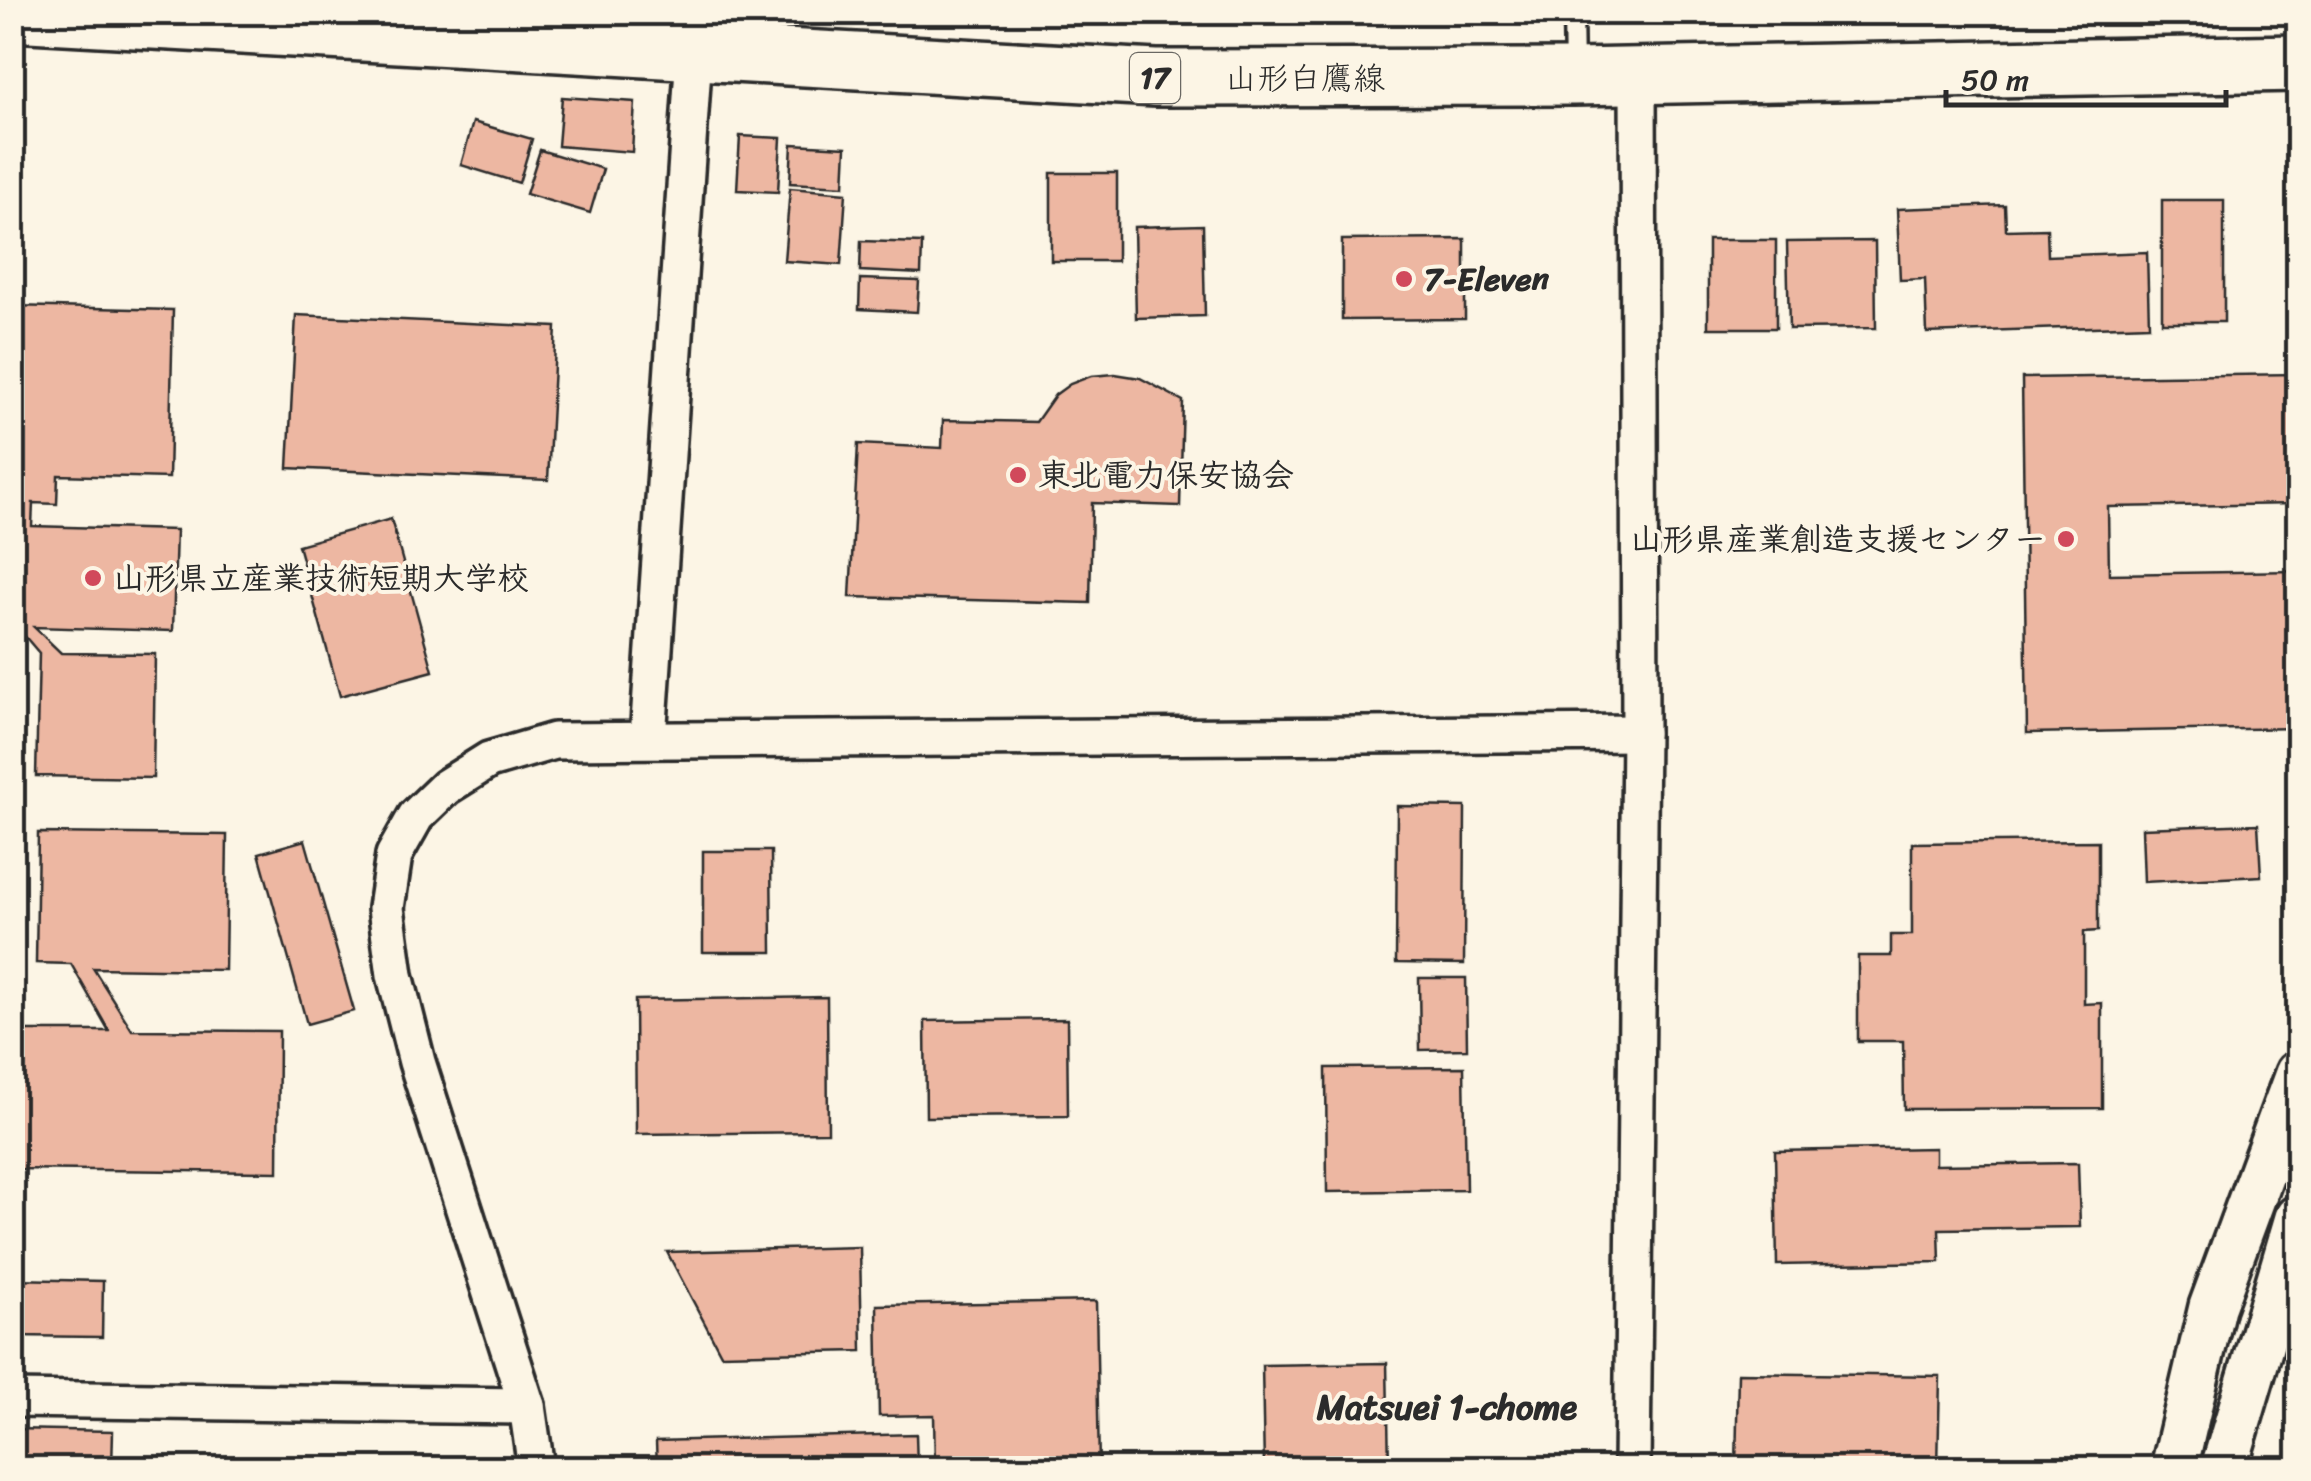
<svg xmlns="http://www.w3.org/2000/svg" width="2311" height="1481" font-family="Sriracha,'Klee One',sans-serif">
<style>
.building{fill:#edb7a2;stroke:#2b2b2b;stroke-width:2.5}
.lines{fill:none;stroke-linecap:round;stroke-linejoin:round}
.service-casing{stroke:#2b2b2b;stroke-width:25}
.minor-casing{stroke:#2b2b2b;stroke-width:42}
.tertiary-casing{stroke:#2b2b2b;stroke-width:52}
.primary-casing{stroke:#2b2b2b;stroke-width:62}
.service{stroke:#fcf5e5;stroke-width:18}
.minor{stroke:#fcf5e5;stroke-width:35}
.tertiary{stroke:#fcf5e5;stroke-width:45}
.primary{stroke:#fcf5e5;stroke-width:55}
.poi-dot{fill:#d1495b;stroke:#fcf5e5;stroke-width:4}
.labels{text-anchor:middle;stroke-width:8;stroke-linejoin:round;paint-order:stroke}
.shield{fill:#fcf5e5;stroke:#6a6863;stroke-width:2.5}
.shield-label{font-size:30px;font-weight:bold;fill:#2b2b2b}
.street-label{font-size:32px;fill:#2b2b2b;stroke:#fcf5e5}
.poi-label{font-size:32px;font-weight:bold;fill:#2b2b2b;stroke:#fcf5e5;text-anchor:start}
.neighbourhood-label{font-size:35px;font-weight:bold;fill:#2b2b2b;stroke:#fcf5e5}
</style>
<rect width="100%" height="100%" fill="#fcf5e5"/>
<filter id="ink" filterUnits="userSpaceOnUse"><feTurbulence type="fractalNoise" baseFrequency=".01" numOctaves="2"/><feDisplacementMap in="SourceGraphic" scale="20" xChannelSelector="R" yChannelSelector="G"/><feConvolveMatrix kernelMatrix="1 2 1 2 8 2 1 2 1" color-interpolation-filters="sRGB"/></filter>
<g filter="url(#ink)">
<g class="building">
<path d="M 562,97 L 635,102 L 632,152 L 558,146 Z"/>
<path d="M 473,122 L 532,139 L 519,183 L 461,165 Z"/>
<path d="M 740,136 L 781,138 L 778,192 L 737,190 Z"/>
<path d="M 792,144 L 846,147 L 844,186 L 790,183 Z"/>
<path d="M 540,150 L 603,169 L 590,213 L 526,194 Z"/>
<rect x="1051" y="173" width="66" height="88"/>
<path d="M 790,188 L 846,193 L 841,265 L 784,261 Z"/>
<rect x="2162" y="200" width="62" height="122"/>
<path d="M 2005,205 L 2006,230 L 2047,229 L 2048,256 L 2147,252 L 2149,325 L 1927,333 L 1925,279 L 1900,280 L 1897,209 Z"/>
<path d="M 1203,225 L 1205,316 L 1136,318 L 1134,227 Z"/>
<path d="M 1465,239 L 1465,319 L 1342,320 L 1342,240 Z"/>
<rect x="1708" y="240" width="68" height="88"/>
<path d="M 861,241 L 922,243 L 921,274 L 860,271 Z"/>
<path d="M 1875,241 L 1876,328 L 1789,329 L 1787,242 Z"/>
<path d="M 860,279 L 919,281 L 917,312 L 859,309 Z"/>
<path d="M 12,306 L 173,310 L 169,478 L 58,475 L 57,504 L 33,503 L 32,526 L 176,530 L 173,631 L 34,627 L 61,653 L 155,654 L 153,778 L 36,776 L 39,653 L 17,627 L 12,627 Z"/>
<path d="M 296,315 L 556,327 L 548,480 L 288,468 Z"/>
<path d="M 1115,374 L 1140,378 L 1183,401 L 1180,506 L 1092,503 L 1090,603 L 850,597 L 858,444 L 942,448 L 943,420 L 1036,422 L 1055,395 L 1070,384 L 1091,376 Z"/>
<path d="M 2298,374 L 2298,504 L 2108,507 L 2109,574 L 2298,571 L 2298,728 L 2027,733 L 2022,378 Z"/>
<path d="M 391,519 L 433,671 L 340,696 L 298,545 Z"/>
<path d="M 1397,806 L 1465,807 L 1464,964 L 1396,963 Z"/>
<path d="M 2258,824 L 2261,876 L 2144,882 L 2142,828 Z"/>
<path d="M 38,833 L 227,835 L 225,970 L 93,968 L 132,1030 L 279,1031 L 278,1172 L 12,1169 L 12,1031 L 109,1031 L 71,964 L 36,963 Z"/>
<path d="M 305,840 L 354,1011 L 307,1024 L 259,853 Z"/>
<path d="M 2098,841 L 2098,931 L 2084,932 L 2084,1004 L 2102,1003 L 2102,1108 L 1904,1109 L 1903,1041 L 1858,1041 L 1858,956 L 1891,956 L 1891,935 L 1912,935 L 1912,843 Z"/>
<path d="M 703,851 L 771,851 L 772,952 L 703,952 Z"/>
<path d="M 1419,978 L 1466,978 L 1467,1049 L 1420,1050 Z"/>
<path d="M 827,997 L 828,1132 L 636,1134 L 635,1000 Z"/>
<path d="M 1067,1019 L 1068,1116 L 926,1117 L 925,1021 Z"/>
<path d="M 1464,1067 L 1466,1190 L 1327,1192 L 1326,1068 Z"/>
<path d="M 1935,1148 L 1935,1165 L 2078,1163 L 2080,1227 L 1939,1229 L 1940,1262 L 1777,1265 L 1775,1151 Z"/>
<path d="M 860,1247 L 862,1351 L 721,1354 L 667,1252 Z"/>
<path d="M 12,1279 L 103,1281 L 102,1337 L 12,1336 Z"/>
<path d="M 1096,1301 L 1099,1468 L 935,1468 L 934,1415 L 879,1416 L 877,1305 Z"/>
<path d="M 1387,1363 L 1389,1468 L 1264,1468 L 1262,1365 Z"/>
<path d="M 1738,1373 L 1940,1376 L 1938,1468 L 1736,1468 Z"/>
<path d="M 12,1429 L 113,1431 L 112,1468 L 12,1468 Z"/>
<path d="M 916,1434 L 917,1468 L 657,1468 L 656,1441 Z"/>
</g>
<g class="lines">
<defs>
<g id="service">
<path d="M 691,12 L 693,47"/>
<path d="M 1573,12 L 1574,72"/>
</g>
<g id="minor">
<path d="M 648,738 L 694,53"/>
<path d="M 12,1399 L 527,1406"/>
<path d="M 536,1468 L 527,1406 L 417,1062 L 395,975 L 386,908 L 394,855 L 416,816 L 446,787 L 489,760 L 554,741 L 1640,733"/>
<path d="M 1632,1468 L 1640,733 L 1638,74"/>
</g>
<g id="tertiary">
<path d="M 2174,1468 L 2212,1307 L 2298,1074"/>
<path d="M 2224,1468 L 2298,1218"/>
</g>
<path id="primary" d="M 12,13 L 1156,78 L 1574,77 L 2298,63"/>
</defs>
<use href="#service" class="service-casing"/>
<use href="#minor" class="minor-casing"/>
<use href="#tertiary" class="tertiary-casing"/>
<use href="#primary" class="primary-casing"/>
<use href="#service" class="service"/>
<use href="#minor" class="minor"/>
<use href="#tertiary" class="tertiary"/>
<use href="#primary" class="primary"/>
</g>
</g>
<g class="poi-dot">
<circle cx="1404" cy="279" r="10"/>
<circle cx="1018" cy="475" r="10"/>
<circle cx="2066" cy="539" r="10"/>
<circle cx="93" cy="578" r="10"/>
</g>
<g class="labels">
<rect class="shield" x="1130" y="53" width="50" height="50" rx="8"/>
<g class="shield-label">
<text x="1155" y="88">17</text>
</g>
<g class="street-label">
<text x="1305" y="89">山形白鷹線</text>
</g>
<g class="poi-label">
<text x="1424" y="290">7-Eleven</text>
<text x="1038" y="486">東北電力保安協会</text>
<text x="2046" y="550" text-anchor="end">山形県産業創造支援センター</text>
<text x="113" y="589">山形県立産業技術短期大学校</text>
</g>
<g class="neighbourhood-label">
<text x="1447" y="1419">Matsuei 1-chome</text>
</g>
</g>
<rect width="2311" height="1481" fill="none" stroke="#fcf5e5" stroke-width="50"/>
<rect x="25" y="25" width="2261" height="1431" fill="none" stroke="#2b2b2b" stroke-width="4" filter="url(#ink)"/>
<path d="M1946 90v15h280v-15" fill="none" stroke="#2b2b2b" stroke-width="5"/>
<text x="1961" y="90" font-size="30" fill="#2b2b2b" stroke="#fcf5e5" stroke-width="8" paint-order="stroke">50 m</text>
</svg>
